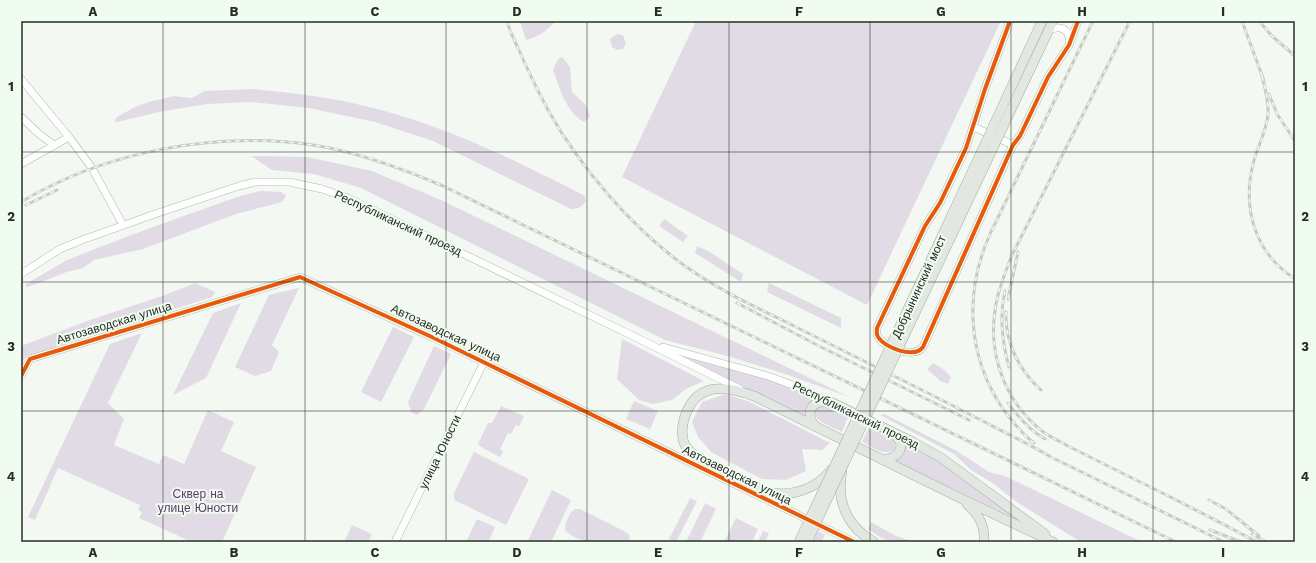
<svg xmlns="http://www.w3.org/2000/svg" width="1316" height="563" font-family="'Work Sans',sans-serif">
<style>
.green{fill:#e1dbe5}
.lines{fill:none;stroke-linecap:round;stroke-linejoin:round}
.minor-casing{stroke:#b3b7b2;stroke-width:8}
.major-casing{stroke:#a0aca0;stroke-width:10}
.minor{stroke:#fdfefd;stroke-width:7}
.major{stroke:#e2e7e2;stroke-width:9}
.rail-casing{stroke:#c8cac8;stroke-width:3}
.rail{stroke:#f0fcef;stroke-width:1.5;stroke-dasharray:4.5;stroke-linecap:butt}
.major-bridge-casing{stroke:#a0aca0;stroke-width:10;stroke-linecap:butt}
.major-bridge{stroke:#e2e7e2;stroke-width:9}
.cycleway-casing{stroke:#f0fcef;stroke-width:6}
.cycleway{stroke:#e8590c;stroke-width:4}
.grid{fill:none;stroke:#272c27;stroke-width:1;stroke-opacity:0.55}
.labels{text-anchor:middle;stroke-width:4;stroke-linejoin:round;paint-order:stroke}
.street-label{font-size:12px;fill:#272c27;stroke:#f0fcef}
.park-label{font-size:12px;fill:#5b396c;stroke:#f0fcef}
.neatline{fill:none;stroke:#272c27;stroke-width:1.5}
.grid-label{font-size:13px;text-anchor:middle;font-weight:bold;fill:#272c27}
</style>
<rect width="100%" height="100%" fill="#f3f9f2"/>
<g class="green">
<path d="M 520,21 L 555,21 C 548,31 537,37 526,40 Z"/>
<path d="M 696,21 L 1001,21 L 867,305 L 622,177 Z"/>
<path d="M 617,34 L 623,35 L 626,44 L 623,49 L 617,50 L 612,47 L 610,39 Z"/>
<path d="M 562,57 L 570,67 L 572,92 L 587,106 L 590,117 L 584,122 C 566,112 560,89 553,70 L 558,59 Z"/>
<path d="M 252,89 C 296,93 339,98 381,110 C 452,129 519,162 585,196 L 586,201 C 582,207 578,209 571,209 L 433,141 L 375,122 L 309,108 L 252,102 L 207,104 L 159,112 L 117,122 L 115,121 L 117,117 L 135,107 L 149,102 L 174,96 L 191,98 L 205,91 Z"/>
<path d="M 251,156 L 307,157 L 372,171 L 441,200 L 849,397 L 785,374 L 731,357 L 665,340 L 361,188 L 314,174 L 272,170 Z"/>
<path d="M 260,191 L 281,192 L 286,196 L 282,202 L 236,214 L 143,249 L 94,260 L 83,268 L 67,272 L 28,287 L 26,287 L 26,284 L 67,260 L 131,235 L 237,197 Z"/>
<path d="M 664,219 L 688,236 L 683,242 L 659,226 Z"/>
<path d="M 697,246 L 708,251 L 743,274 L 741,282 L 695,253 Z"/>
<path d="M 195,283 L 215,292 L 212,297 L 50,349 L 25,358 L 21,364 L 21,346 L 90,320 L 165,295 Z"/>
<path d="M 769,283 L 841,318 L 841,328 L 767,292 Z"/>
<path d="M 299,288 L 272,345 L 279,352 L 271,371 L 255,376 L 235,367 L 269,295 Z"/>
<path d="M 241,303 L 206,378 L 173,395 L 213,313 Z"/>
<path d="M 393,327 L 414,337 L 381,402 L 361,392 Z"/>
<path d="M 142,333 L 108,403 L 124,419 L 114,445 L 159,464 L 163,455 L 184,464 L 208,410 L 234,422 L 221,451 L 256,467 L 222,542 L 192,542 L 139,518 L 142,512 L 138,510 L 140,505 L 58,468 L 35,520 L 28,517 L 110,344 Z"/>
<path d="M 622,339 L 704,381 L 686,389 L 672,400 L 653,404 L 639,400 L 617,379 Z"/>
<path d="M 434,346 L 451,354 L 424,409 L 417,415 L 411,412 L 408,402 Z"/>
<path d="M 684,357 L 767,379 L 816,399 C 807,403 804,409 807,419 Z"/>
<path d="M 933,363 L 943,369 L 951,377 L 948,384 L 940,381 L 927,369 Z"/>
<path d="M 725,394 L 748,401 L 830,443 L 822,450 L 802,449 L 806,471 L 786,480 L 762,479 L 711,452 L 698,437 L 692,422 L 702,402 Z"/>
<path d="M 634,401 L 658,411 L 650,429 L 626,419 Z"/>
<path d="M 827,405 L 849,415 L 842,432 C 831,426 807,420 818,406 Z"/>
<path d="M 501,406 L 524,416 L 519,426 L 516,425 L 511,434 L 508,433 L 500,449 L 503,452 L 500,457 L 481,447 L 478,444 L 488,423 L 492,423 Z"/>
<path d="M 884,414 L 957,451 L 989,472 L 1005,476 L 1142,542 L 1083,542 L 1076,539 L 1018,503 L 994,484 L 971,470 L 954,454 L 880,415 Z"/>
<path d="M 870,425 L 890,435 L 896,443 L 894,450 C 883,456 872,447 862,442 Z"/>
<path d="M 904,440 L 951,467 L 1019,520 L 894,461 Z"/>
<path d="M 474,452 L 529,479 L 506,525 L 454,500 L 454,493 Z"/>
<path d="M 552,490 L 571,500 L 551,542 L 531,542 L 528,540 Z"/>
<path d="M 690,498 L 697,501 L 676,542 L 669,539 Z"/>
<path d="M 705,503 L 716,509 L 700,542 L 686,542 Z"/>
<path d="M 575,509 L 580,509 L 626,532 L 630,536 L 629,542 C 608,542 581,547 565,530 C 565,523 569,513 575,509 Z"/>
<path d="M 736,518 L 758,529 L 752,542 L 724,542 Z"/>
<path d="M 477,519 L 495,527 L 488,542 L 466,542 Z"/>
<path d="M 871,522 L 896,536 L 915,542 C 891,542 888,543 868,529 Z"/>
<path d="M 352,525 L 372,534 L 368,542 L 344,542 Z"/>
<path d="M 763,531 L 769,533 L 765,542 L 758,542 Z"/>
<path d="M 818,531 L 825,535 L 821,542 L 813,542 Z"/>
</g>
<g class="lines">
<defs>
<g id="minor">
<path d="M 1010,21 L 985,89 L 966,148 L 940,203 L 925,226 L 877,328 C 877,331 876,334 878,337 C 885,348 914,359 923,347 L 1013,145 L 1020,136 L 1048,77 L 1069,45 L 1078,21"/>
<path d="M 1048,31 C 1059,24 1071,29 1069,43"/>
<path d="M 21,79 L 69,137 L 92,168 L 123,225"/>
<path d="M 21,117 L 39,134 L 54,145"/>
<path d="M 974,127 L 1013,145"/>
<path d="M 21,164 L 69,137"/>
<path d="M 21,274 L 60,249 L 82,240 L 155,214 L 239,186 L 255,182 L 289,182 L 322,189 L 348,198 L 633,336 L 740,389"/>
<path d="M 663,347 L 768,376 L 798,387 L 830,402"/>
<path d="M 21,376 L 30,359 L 300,277 L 434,338 L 854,542"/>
<path d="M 395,542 L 484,362"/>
</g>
<g id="major">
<path d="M 992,129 L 1042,21"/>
<path d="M 1000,133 L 1053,21"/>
<path d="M 816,427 C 808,419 807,404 821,402 C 824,401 828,402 831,402 L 913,442 L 940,457 L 1045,534"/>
<path d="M 882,459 C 897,460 909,446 894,434"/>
<path d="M 831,470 C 817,488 792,498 769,492 C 756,489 738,478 725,471 C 711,465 694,459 685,445 C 681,437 682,427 684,419 C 695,382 724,385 754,396 L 958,497 L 1053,542"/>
<path d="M 842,471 C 836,501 847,527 874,542"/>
<path d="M 967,504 C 979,515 985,525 984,542"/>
</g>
</defs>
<use href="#minor" class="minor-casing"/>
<use href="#major" class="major-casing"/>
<use href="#minor" class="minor"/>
<use href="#major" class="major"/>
<defs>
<g id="rail">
<path d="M 507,21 C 509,30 514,39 518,48 C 527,69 537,89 548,110 C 580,167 631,227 685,266 C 720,291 758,308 796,327 C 854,356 913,385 971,415 C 998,429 1025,442 1051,457 L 1224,542"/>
<path d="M 1130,21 L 1012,255 C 1006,271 999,287 996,304 C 987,351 1003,400 1042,431 C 1050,437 1059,441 1068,446 C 1086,455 1104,464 1122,473 C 1167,495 1212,518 1257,542"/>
<path d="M 1242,21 L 1264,81"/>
<path d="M 1259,21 L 1272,36 L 1295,56"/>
<path d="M 1262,76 C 1265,88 1269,102 1268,115 C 1266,132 1257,148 1253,164 C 1242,209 1255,253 1295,279"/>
<path d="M 1269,94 L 1277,114 L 1295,141"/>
<path d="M 21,202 C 106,151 216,131 313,145 C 358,152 401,168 443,186 L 1176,542"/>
<path d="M 26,205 L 57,190"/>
<path d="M 1005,291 C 999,317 1002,342 1009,367"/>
<path d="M 1008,299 L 1018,252"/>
<path d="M 737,303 L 821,347 L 969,420"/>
<path d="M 1006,312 C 1005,343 1019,370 1041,390"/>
<path d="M 1008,403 C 1018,417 1029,430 1045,439"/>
<path d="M 1034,443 C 1022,434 1012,421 1003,409 C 967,356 964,292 990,234 L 1093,21"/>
<path d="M 1209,500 L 1226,509 L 1259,536"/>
<path d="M 1210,530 L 1241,542"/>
<path d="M 1252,534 L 1266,542"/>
</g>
</defs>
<use href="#rail" class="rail-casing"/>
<use href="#rail" class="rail"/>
<defs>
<g id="major-bridge">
<path d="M 799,542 L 992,129"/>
<path d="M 807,542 L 1000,133"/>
</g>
</defs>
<use href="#major-bridge" class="major-bridge-casing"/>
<use href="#major-bridge" class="major-bridge"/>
<defs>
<g id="cycleway">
<path d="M 1010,21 L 985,89 L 966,148 L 940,203 L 925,226 L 877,328 C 877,331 876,334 878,337 C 885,348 914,359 923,347 L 1013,145 L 1020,136 L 1048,77 L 1069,45 L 1078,21"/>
<path d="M 21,376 L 30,359 L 300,277 L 434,338 L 854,542"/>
</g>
</defs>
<use href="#cycleway" class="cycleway-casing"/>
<use href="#cycleway" class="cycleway"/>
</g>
<path class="grid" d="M 163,21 L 163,542M 305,21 L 305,542M 446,21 L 446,542M 587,21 L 587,542M 729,21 L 729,542M 870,21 L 870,542M 1011,21 L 1011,542M 1153,21 L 1153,542M 21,152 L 1295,152M 21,282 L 1295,282M 21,411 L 1295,411"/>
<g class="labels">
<g class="street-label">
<text transform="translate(398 223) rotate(25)" y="4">Республиканский проезд</text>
<text transform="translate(919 287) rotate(-65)" y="4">Добрынинский мост</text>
<text transform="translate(114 323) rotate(-17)" y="4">Автозаводская улица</text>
<text transform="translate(446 333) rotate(25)" y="4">Автозаводская улица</text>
<text transform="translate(856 415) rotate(26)" y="4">Республиканский проезд</text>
<text transform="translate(440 452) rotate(-64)" y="4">улица Юности</text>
<text transform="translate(737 475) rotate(26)" y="4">Автозаводская улица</text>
</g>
<g class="park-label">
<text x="198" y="498">Сквер на<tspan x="198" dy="14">улице Юности</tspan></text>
</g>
</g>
<rect width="1316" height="563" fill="none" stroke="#f0fcef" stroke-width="44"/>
<rect x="22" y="22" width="1272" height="519" class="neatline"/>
<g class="grid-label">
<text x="93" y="16">A</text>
<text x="234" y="16">B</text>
<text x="375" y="16">C</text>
<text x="517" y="16">D</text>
<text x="658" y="16">E</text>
<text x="799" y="16">F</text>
<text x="941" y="16">G</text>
<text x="1082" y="16">H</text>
<text x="1223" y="16">I</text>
<text x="11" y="91">1</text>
<text x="1305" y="91">1</text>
<text x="11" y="221">2</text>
<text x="1305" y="221">2</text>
<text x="11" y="351">3</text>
<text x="1305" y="351">3</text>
<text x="11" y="481">4</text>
<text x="1305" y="481">4</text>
<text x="93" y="557">A</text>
<text x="234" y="557">B</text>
<text x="375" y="557">C</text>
<text x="517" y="557">D</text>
<text x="658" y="557">E</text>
<text x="799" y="557">F</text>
<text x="941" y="557">G</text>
<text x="1082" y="557">H</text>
<text x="1223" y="557">I</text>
</g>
</svg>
